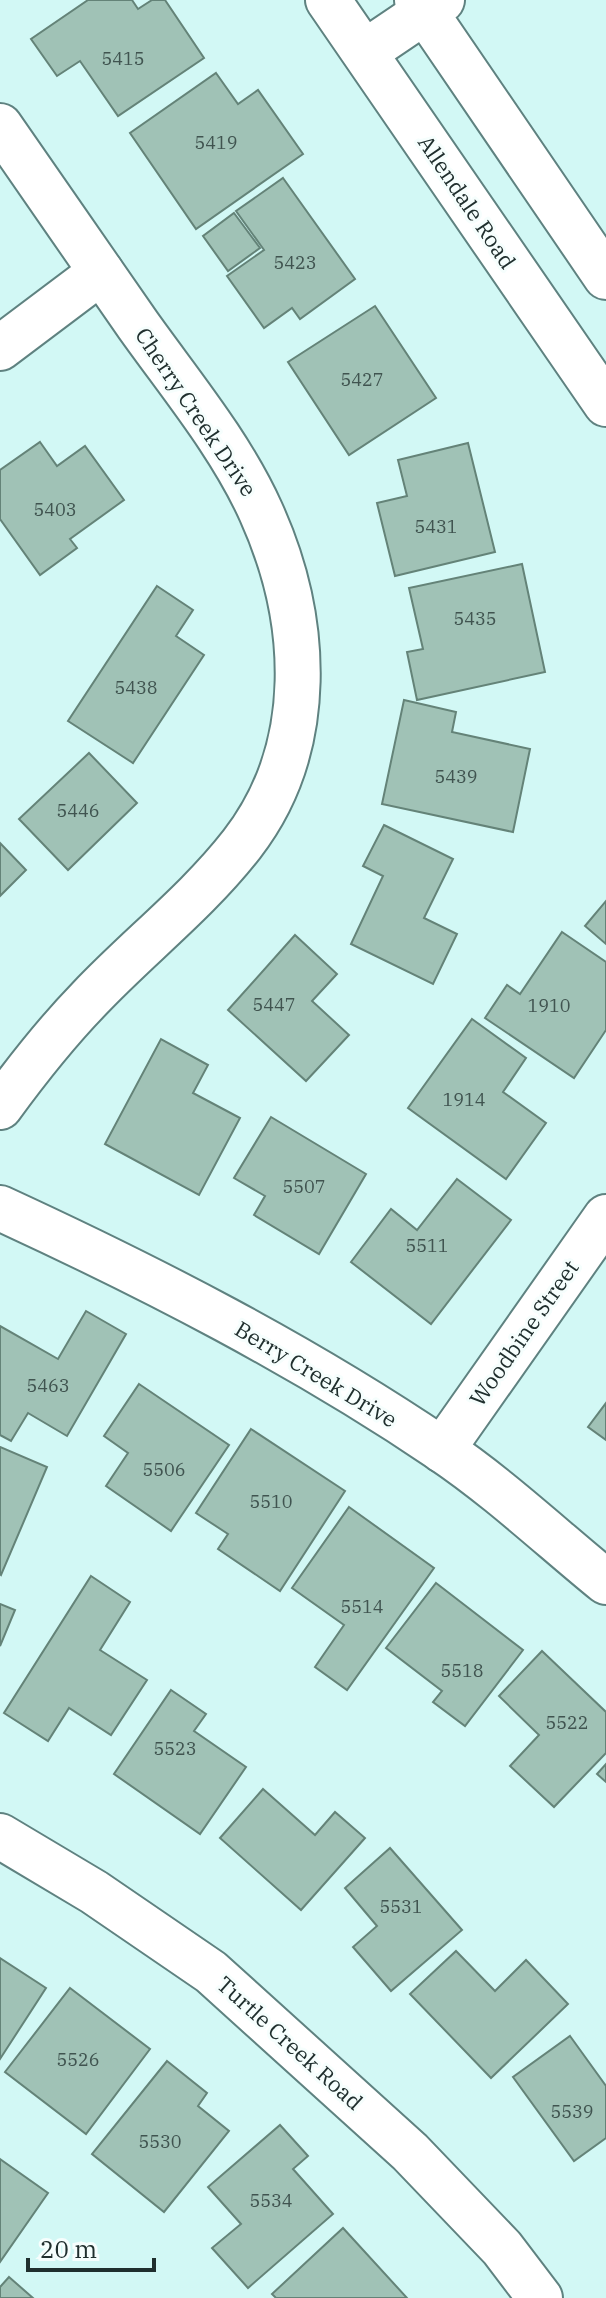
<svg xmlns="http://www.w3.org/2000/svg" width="606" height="2298" font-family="'IBM Plex Serif',serif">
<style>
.building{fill:#a0c2b6;stroke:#648378;stroke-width:2}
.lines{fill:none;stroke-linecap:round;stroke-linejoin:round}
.street-casing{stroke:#5f8280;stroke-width:48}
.secondary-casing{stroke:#5f8280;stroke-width:48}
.street{stroke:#fff;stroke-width:44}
.secondary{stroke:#fff;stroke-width:44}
.labels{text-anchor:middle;stroke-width:6;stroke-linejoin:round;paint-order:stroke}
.number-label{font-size:18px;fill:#405450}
.street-label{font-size:22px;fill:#202f2e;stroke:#f6fefd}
</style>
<rect width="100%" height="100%" fill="#d2f8f5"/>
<g class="building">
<path d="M 88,0 L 132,0 L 138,9 L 152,0 L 165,0 L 204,58 L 118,116 L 80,61 L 57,76 L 31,39 Z"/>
<path d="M 216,73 L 238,104 L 258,90 L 303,154 L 196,229 L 130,133 Z"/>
<path d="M 283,178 L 355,279 L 300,319 L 292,308 L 264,328 L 227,276 L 264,250 L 236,211 Z"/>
<path d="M 234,213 L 260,248 L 228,271 L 203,236 Z"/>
<path d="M 375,306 L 436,398 L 349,455 L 288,362 Z"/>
<path d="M 40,442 L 57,466 L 85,446 L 124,500 L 70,539 L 77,548 L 40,575 L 0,519 L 0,470 Z"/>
<path d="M 468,443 L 495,552 L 395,576 L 377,503 L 407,496 L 398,460 Z"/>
<path d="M 522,564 L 545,672 L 417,700 L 407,652 L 423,649 L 409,588 Z"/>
<path d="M 157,586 L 193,610 L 176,636 L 204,655 L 133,763 L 68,721 Z"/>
<path d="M 404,700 L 456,712 L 452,732 L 530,749 L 513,832 L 382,804 Z"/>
<path d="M 89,753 L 137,803 L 68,870 L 19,819 Z"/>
<path d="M 384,825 L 453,859 L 424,918 L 457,934 L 433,984 L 351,944 L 383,876 L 363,866 Z"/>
<path d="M 0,843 L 26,870 L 0,896 Z"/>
<path d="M 606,901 L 606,944 L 585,926 Z"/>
<path d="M 562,932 L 606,962 L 606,1030 L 574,1078 L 485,1018 L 507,985 L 520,994 Z"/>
<path d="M 295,935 L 337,974 L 312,1001 L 349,1035 L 306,1081 L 228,1010 Z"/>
<path d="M 472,1019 L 526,1058 L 503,1092 L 546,1123 L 506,1179 L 408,1108 Z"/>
<path d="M 161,1039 L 208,1065 L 193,1093 L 240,1118 L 199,1195 L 105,1144 Z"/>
<path d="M 271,1117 L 366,1174 L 319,1254 L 254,1215 L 265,1196 L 234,1178 Z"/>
<path d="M 457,1179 L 511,1220 L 431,1324 L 351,1262 L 391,1209 L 417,1230 Z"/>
<path d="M 86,1311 L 126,1334 L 67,1436 L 28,1413 L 11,1441 L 0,1435 L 0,1326 L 58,1359 Z"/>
<path d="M 139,1384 L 229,1445 L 171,1531 L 106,1486 L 128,1453 L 104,1436 Z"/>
<path d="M 606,1403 L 606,1440 L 588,1427 Z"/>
<path d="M 251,1429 L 345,1491 L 280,1591 L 218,1549 L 228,1534 L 196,1513 Z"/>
<path d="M 0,1447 L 47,1467 L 1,1575 L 0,1574 Z"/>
<path d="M 349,1507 L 434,1568 L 347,1690 L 315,1667 L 344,1625 L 292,1588 Z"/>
<path d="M 91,1576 L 130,1602 L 100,1650 L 147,1680 L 111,1735 L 69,1708 L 48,1741 L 4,1713 Z"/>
<path d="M 436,1583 L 523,1650 L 465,1726 L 433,1702 L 442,1691 L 386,1648 Z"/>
<path d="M 0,1604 L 15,1610 L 0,1646 Z"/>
<path d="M 542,1651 L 606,1712 L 606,1753 L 554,1807 L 510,1766 L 539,1735 L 499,1696 Z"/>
<path d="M 171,1690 L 206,1714 L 194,1731 L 246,1767 L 200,1834 L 114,1774 Z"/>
<path d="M 606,1764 L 606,1782 L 597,1774 Z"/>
<path d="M 263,1789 L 315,1835 L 335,1812 L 365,1838 L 301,1910 L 220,1838 Z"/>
<path d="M 390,1848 L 462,1930 L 391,1991 L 353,1947 L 377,1926 L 345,1888 Z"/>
<path d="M 456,1951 L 495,1991 L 526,1960 L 568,2004 L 491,2078 L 410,1994 Z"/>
<path d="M 0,1958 L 46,1988 L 0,2059 Z"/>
<path d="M 70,1988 L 150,2049 L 86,2134 L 5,2072 Z"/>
<path d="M 570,2036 L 606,2086 L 606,2138 L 574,2161 L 513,2077 Z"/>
<path d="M 167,2061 L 207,2093 L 198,2106 L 229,2131 L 164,2212 L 92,2154 Z"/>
<path d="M 280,2125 L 308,2156 L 293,2169 L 333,2214 L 248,2288 L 212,2248 L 241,2224 L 208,2187 Z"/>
<path d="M 0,2159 L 48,2193 L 0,2262 Z"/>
<path d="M 343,2228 L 407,2298 L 276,2298 L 272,2294 Z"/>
<path d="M 9,2277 L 33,2298 L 0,2298 L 0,2287 Z"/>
</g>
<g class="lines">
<defs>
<g id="street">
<path d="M 0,126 C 46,192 92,259 138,325 C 180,384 231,445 261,512 C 309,618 317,747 242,844 C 197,902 138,947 89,999 C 57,1032 27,1070 0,1107"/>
<path d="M 0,348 L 101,272"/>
<path d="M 0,1208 C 152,1278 302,1355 441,1449 C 499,1488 552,1538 606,1582"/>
<path d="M 442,1450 L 606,1217"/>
<path d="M 0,1836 L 94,1892 L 211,1972 L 410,2152 L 502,2248 L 540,2298"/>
</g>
<g id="secondary">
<path d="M 328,0 L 606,404"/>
<path d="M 417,0 L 606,277"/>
<path d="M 365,52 L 442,0"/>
</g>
</defs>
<use href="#street" class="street-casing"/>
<use href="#secondary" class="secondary-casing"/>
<use href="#street" class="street"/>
<use href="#secondary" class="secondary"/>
</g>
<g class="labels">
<g class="number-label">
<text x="123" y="65">5415</text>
<text x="216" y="149">5419</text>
<text x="295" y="269">5423</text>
<text x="362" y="386">5427</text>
<text x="55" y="516">5403</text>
<text x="436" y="533">5431</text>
<text x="475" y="625">5435</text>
<text x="136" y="694">5438</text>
<text x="456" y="783">5439</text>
<text x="78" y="817">5446</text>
<text x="274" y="1011">5447</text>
<text x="549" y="1012">1910</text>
<text x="464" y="1106">1914</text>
<text x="304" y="1193">5507</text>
<text x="427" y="1252">5511</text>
<text x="48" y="1392">5463</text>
<text x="164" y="1476">5506</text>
<text x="271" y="1508">5510</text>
<text x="362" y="1613">5514</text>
<text x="462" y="1677">5518</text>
<text x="567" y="1729">5522</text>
<text x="175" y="1755">5523</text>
<text x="401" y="1913">5531</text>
<text x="78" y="2066">5526</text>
<text x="572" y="2118">5539</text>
<text x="160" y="2148">5530</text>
<text x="271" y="2207">5534</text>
</g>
<g class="street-label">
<text transform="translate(467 202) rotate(56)" y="8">Allendale Road</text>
<text transform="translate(196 412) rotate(56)" y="8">Cherry Creek Drive</text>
<text transform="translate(524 1333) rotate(-55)" y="8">Woodbine Street</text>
<text transform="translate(316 1374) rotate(31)" y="8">Berry Creek Drive</text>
<text transform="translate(290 2043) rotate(42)" y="8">Turtle Creek Road</text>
</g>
</g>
<path d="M28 2258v12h126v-12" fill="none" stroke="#202f2e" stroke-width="4"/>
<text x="40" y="2258" font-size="24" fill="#202f2e" stroke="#f6fefd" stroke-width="6" paint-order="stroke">20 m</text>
</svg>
